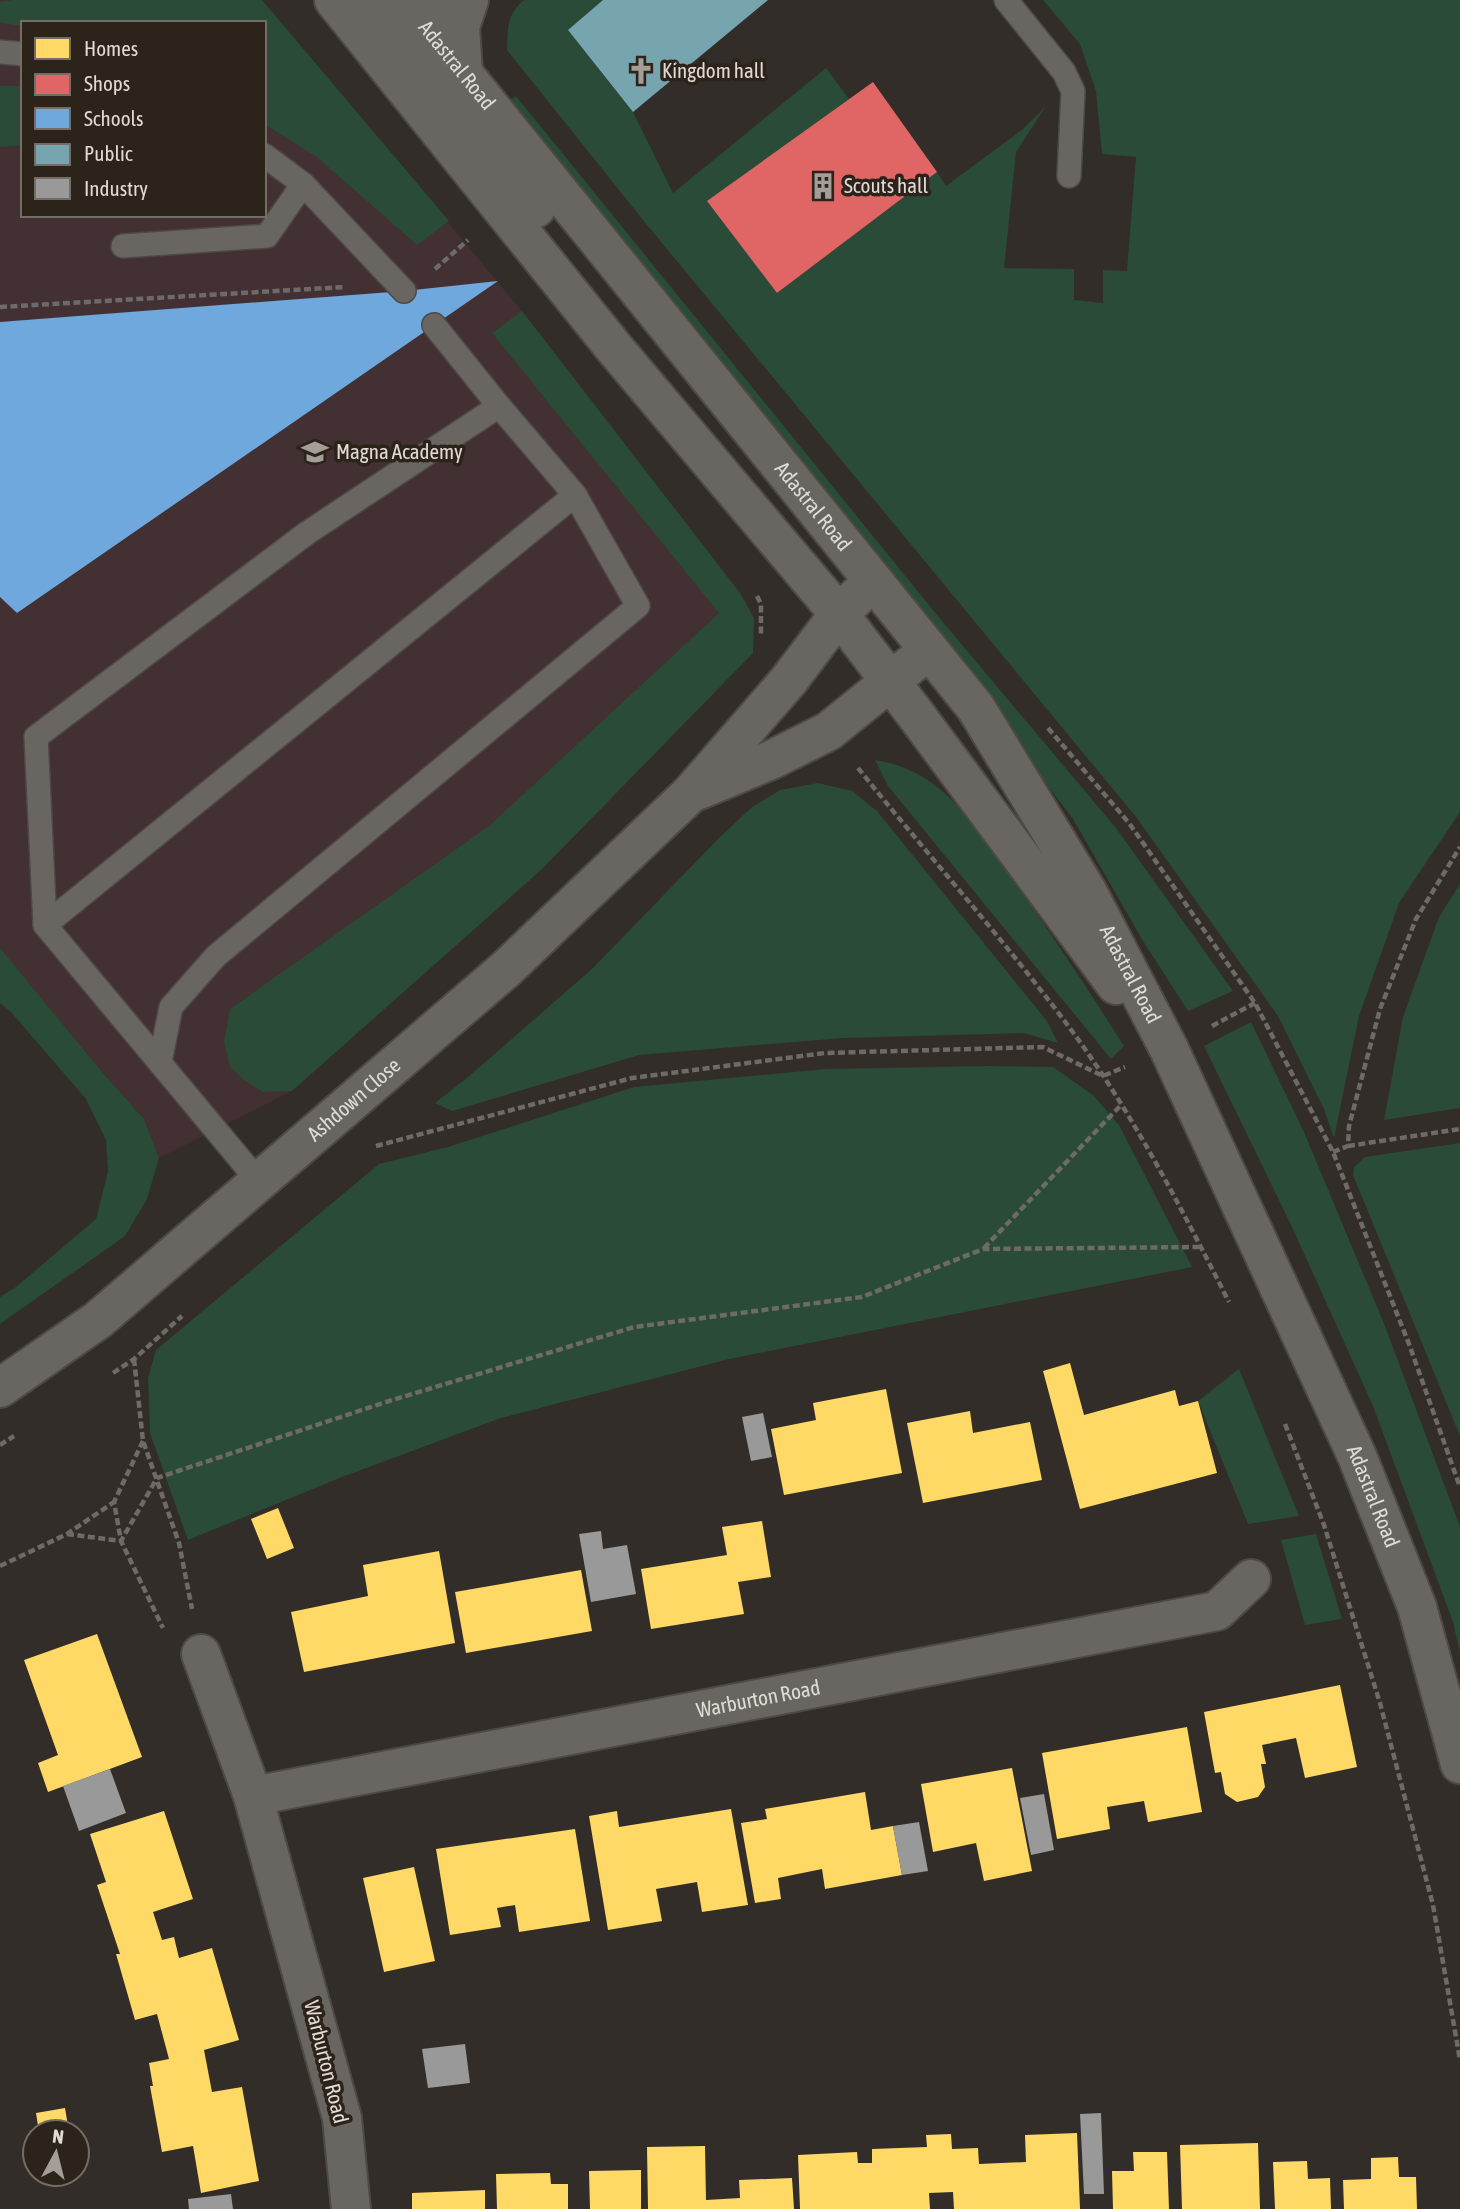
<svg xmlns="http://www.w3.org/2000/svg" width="1460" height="2209" font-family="'Asap Condensed',sans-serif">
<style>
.education{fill:#423032;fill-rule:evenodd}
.green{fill:#294b38}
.homes{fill:#ffd966}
.shops{fill:#e06666}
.schools{fill:#6fa8dc}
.public{fill:#76a5af}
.industry{fill:#999}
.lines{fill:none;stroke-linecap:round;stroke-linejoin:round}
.lane-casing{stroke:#4e4945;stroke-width:26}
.street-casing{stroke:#4e4945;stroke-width:42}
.secondary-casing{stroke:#4e4945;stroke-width:42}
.path{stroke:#6e6a66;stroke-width:4.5;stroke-dasharray:7 3.5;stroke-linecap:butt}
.lane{stroke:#696662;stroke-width:23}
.street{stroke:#696662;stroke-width:38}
.secondary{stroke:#696662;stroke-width:38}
.labels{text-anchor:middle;stroke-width:7;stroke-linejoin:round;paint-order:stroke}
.street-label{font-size:21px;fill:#e1dbd5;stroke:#2c231a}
.poi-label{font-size:21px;fill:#e1dbd5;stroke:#2c231a;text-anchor:start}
</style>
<rect width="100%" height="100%" fill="#322d28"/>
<path class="education" d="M 0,0 L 262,0 L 522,311 L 740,593 L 754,618 L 753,653 L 542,869 L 292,1091 L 159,1158 L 144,1119 L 103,1073 L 17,969 L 0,971 ZM 23,23 L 264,23 L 264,215 L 23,215 Z"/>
<g class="green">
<path d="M 13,0 L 262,0 L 449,221 L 417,245 L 317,157 L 264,124 L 264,23 L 23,23 L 23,26 L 0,23 L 0,2 Z"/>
<path d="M 524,0 L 603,0 L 568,30 L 633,112 L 673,193 L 826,68 L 849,99 L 708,201 L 777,293 L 937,172 L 946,186 L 1023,129 L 1046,106 L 1016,152 L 1004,268 L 1074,269 L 1074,300 L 1103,303 L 1103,270 L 1127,271 L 1136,157 L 1102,154 L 1096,91 L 1080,44 L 1043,0 L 1460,0 L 1460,812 L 1399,903 L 1359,1016 L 1334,1138 L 1324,1109 L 1278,1016 L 1136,817 L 643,220 L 507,50 C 508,29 506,15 524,0 Z"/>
<path d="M 0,86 L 23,86 L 23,145 L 0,147 Z"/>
<path d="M 516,96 L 937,615 L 1116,828 L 1233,991 L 1188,1011 L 1143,941 L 1073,819 L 926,625 L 506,102 Z"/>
<path d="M 522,311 L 740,593 L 754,618 L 753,653 L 542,869 L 292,1091 L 263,1092 L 244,1080 L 230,1067 L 224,1042 L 230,1009 L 489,826 L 719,613 L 492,333 Z"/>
<path d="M 875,760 C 901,764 922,774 942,791 C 962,807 984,839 999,860 C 1043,921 1084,983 1124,1046 L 1111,1059 L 888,786 Z"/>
<path d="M 818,783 L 852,791 L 877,811 L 1047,1021 L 1058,1043 L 1024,1033 L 843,1038 L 639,1055 L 452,1111 L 435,1103 L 468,1077 L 592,969 L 717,840 L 752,807 L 780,790 Z"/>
<path d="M 1460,884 L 1460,1108 L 1384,1120 L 1403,1017 L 1439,917 Z"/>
<path d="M 0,948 L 103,1073 L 144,1119 L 159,1158 L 147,1199 L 125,1236 L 0,1324 L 0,1297 L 16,1287 L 96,1219 L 108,1171 L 106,1140 L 86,1099 L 11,1012 L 0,1003 Z"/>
<path d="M 1251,1022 L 1304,1132 L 1385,1326 L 1460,1527 L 1460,1653 L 1453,1622 L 1373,1406 L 1292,1227 L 1204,1046 Z"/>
<path d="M 989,1066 L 1053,1067 L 1093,1095 L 1119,1125 L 1192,1267 L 729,1359 L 501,1418 L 342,1477 L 188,1540 L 150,1433 L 148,1378 L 156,1350 L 379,1164 L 448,1147 L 634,1087 L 825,1069 Z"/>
<path d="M 1460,1143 L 1460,1436 L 1353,1175 L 1354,1167 L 1365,1157 Z"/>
<path d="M 1239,1369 L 1299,1516 L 1248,1524 L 1198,1401 Z"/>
<path d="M 1316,1534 L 1342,1619 L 1305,1625 L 1281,1540 Z"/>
</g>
<g class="homes">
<path d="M 1070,1363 L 1084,1415 L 1175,1390 L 1179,1406 L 1198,1401 L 1217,1473 L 1080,1509 L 1043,1371 Z"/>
<path d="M 886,1389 L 902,1473 L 784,1495 L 771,1429 L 816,1420 L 813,1403 Z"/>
<path d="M 970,1411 L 973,1433 L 1030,1422 L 1042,1480 L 923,1503 L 907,1423 Z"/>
<path d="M 278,1508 L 294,1548 L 267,1559 L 251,1519 Z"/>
<path d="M 762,1521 L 771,1577 L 738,1582 L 744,1614 L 651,1629 L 641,1569 L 727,1555 L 722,1527 Z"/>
<path d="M 439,1551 L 455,1643 L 304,1672 L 291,1612 L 368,1596 L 363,1565 Z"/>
<path d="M 581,1570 L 592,1631 L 466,1653 L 455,1592 Z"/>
<path d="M 97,1634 L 142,1757 L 48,1792 L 38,1763 L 58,1755 L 24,1660 Z"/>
<path d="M 1340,1685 L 1357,1767 L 1305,1778 L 1296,1738 L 1262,1745 L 1266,1764 L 1261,1764 L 1265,1787 L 1258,1797 L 1237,1802 L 1225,1794 L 1221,1772 L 1215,1773 L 1204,1712 Z"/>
<path d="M 1187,1727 L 1202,1812 L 1148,1822 L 1144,1801 L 1107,1807 L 1110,1829 L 1057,1839 L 1042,1753 Z"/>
<path d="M 1012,1768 L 1032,1871 L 984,1881 L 976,1843 L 933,1852 L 921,1784 Z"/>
<path d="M 865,1792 L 871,1830 L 893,1826 L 902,1875 L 825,1889 L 822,1869 L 778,1878 L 781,1899 L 755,1903 L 741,1823 L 767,1819 L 765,1809 Z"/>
<path d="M 731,1809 L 748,1905 L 702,1912 L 697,1882 L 656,1889 L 662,1921 L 608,1930 L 589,1816 L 617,1811 L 619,1827 Z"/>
<path d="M 164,1811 L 193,1899 L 153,1912 L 162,1940 L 174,1937 L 179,1958 L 212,1948 L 239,2040 L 204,2050 L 212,2092 L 242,2087 L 259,2181 L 201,2193 L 193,2146 L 162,2152 L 150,2086 L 153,2086 L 149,2063 L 169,2059 L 157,2014 L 135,2020 L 116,1954 L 120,1954 L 97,1885 L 106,1882 L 90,1834 Z"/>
<path d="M 575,1829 L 590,1921 L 519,1932 L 515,1905 L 497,1908 L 501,1927 L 450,1935 L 436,1849 Z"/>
<path d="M 414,1867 L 435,1961 L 384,1972 L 363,1878 Z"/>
<path d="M 65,2108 L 69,2132 L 39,2132 L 36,2113 Z"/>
<path d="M 1077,2133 L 1080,2209 L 954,2209 L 953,2192 L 929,2193 L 930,2209 L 800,2209 L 798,2155 L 857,2152 L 858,2163 L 872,2163 L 872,2149 L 927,2147 L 926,2135 L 951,2134 L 952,2149 L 978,2148 L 979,2164 L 1026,2162 L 1025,2135 Z"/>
<path d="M 1258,2143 L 1260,2209 L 1182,2209 L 1180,2145 Z"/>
<path d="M 705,2146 L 706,2200 L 740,2198 L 739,2180 L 792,2178 L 794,2209 L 648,2209 L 647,2147 Z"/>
<path d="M 1133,2152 L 1167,2152 L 1169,2209 L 1113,2209 L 1112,2171 L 1134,2171 Z"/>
<path d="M 1398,2157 L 1399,2177 L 1416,2177 L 1417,2209 L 1344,2209 L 1343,2180 L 1371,2179 L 1371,2158 Z"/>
<path d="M 1307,2161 L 1308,2179 L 1330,2178 L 1331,2209 L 1275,2209 L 1273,2162 Z"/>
<path d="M 641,2170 L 641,2209 L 590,2209 L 589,2171 Z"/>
<path d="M 550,2173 L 551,2184 L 568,2184 L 568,2209 L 497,2209 L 496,2174 Z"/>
<path d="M 485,2190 L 485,2209 L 412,2209 L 412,2193 Z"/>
</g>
<path class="shops" d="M 873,82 L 937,172 L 777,293 L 707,201 Z"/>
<path class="schools" d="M 498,281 L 17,613 L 0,597 L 0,322 L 404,291 Z"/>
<path class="public" d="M 603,0 L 768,0 L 633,112 L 568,30 Z"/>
<g class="industry">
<path d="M 763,1413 L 772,1457 L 751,1461 L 742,1417 Z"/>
<path d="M 601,1531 L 603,1549 L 627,1545 L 636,1594 L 591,1602 L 579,1534 Z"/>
<path d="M 110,1769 L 126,1813 L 79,1831 L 63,1786 Z"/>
<path d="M 1044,1794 L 1054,1850 L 1031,1855 L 1020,1798 Z"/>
<path d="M 919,1822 L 928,1871 L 902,1875 L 893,1826 Z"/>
<path d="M 465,2044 L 470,2083 L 428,2088 L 422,2049 Z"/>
<path d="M 1101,2113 L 1104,2194 L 1084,2194 L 1080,2114 Z"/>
<path d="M 231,2194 L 233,2209 L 189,2209 L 188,2199 Z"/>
</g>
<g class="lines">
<defs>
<g id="lane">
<path d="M 1006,0 L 1064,72 L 1073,91 L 1069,176"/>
<path d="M 0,52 L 23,54"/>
<path d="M 264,155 L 303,184 L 404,291"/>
<path d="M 123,246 L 267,236 L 303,184"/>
<path d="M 45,925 L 575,495"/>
<path d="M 160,1062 L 171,1007 L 216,956 L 638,606 L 575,495 L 499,406 L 434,325"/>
<path d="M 260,1183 L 45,925 L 36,737 L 307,533 L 499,406"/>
</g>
<g id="street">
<path d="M 412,10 L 439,0"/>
<path d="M 463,73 L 460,27 L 469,0"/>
<path d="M 699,790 L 771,760 L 829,731 L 929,650"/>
<path id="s1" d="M 0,1388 L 98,1320 L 506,969 L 691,793 L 789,680 L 839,614 L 873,581"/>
<path d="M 201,1654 L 253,1796"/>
<path id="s2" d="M 351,2209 L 342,2118 L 253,1796 L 1217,1611 L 1251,1579"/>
</g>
<g id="secondary">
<path d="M 334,0 L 615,349 L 839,614 L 919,719 L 1116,985"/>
<path d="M 378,0 L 383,21 L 536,208"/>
<path id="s3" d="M 404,0 L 976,708 L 1087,891 L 1169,1049 L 1357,1456 L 1417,1607 L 1460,1764"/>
</g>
</defs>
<use href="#lane" class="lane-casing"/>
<use href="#street" class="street-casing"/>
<use href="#secondary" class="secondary-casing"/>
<g class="path">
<path d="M 435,269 L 468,240"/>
<path d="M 0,307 L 345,287"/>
<path d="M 757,596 L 761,604 L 761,635"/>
<path d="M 1048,728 L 1129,823 L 1255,1003 L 1333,1152 L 1409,1344 L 1460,1487"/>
<path d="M 858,768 C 926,853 1000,935 1066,1023 C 1131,1109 1180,1206 1229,1302"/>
<path d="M 1212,1026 L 1255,1003"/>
<path d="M 376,1146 L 632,1078 L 825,1053 L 1043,1047 L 1103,1076 L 1125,1067"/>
<path d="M 1348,1146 L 1460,1129"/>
<path d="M 1333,1152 L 1348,1146 L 1349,1126 L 1380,1009 L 1416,919 L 1460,847"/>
<path d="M 984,1248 L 1122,1104"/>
<path d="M 134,1359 L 143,1441 L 179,1543 L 192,1609"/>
<path d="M 113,1373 L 134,1359 L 182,1316"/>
<path d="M 1285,1424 L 1324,1525 L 1380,1703 L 1433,1905 L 1460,2060"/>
<path d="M 143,1441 L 114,1502 L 121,1541 L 163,1628"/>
<path d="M 0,1445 L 14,1436"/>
<path d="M 67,1534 L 121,1541 L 157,1478 L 389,1401 L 634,1327 L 862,1297 L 983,1249 L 1201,1247"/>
<path d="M 0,1566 L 67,1534 L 114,1502"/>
</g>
<use href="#lane" class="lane"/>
<use href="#street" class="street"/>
<use href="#secondary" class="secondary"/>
</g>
<defs>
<symbol id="church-bare" viewBox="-9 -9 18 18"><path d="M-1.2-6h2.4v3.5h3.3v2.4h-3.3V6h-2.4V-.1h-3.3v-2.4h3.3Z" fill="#a49e98" stroke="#2c231a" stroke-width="2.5" paint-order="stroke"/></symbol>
<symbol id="building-bare" viewBox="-9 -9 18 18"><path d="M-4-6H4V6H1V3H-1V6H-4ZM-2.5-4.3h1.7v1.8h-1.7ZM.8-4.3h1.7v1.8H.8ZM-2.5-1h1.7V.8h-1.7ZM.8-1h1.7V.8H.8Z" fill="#a49e98" stroke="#2c231a" stroke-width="2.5" paint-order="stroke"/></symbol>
<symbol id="school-bare" viewBox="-9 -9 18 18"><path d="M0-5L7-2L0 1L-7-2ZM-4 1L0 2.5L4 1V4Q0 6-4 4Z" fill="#a49e98" stroke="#2c231a" stroke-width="2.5" paint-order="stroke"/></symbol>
</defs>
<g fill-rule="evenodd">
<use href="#church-bare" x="622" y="52" width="38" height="38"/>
<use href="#building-bare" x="804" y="167" width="38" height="38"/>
<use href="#school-bare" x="296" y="433" width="38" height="38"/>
</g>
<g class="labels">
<g class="street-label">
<text dy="7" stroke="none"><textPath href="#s3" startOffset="84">Adastral Road</textPath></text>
<text dy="7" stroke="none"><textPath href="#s3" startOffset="651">Adastral Road</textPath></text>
<text dy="7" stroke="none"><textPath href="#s3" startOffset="1218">Adastral Road</textPath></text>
<text dy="7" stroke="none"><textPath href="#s1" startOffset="457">Ashdown Close</textPath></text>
<text dy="7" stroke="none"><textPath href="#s3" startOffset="1794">Adastral Road</textPath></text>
<text dy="7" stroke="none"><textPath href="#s2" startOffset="940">Warburton Road</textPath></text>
<text transform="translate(326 2062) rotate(76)" y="7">Warburton Road</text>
</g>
<g class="poi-label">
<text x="662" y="78">Kingdom hall</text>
<text x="844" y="193">Scouts hall</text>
<text x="336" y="459">Magna Academy</text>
</g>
</g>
<rect x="21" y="21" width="245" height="196" fill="#2c231a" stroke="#746d65" stroke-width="2"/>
<rect x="35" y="38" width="35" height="21" fill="#ffd966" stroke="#746d65" stroke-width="2"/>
<text x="84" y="56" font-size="21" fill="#e1dbd5">Homes</text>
<rect x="35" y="74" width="35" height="21" fill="#e06666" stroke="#746d65" stroke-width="2"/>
<text x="84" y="91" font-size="21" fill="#e1dbd5">Shops</text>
<rect x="35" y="108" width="35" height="21" fill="#6fa8dc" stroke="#746d65" stroke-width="2"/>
<text x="84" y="126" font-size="21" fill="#e1dbd5">Schools</text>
<rect x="35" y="144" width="35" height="21" fill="#76a5af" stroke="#746d65" stroke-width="2"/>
<text x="84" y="161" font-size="21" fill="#e1dbd5">Public</text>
<rect x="35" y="178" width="35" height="21" fill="#999999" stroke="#746d65" stroke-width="2"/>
<text x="84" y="196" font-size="21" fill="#e1dbd5">Industry</text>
<g transform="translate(56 2153) rotate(7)"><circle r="33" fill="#2c231a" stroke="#746d65" stroke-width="2"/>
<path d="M0-5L12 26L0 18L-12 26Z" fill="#a49e98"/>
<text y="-10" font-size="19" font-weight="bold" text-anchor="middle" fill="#e1dbd5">N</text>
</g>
</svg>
